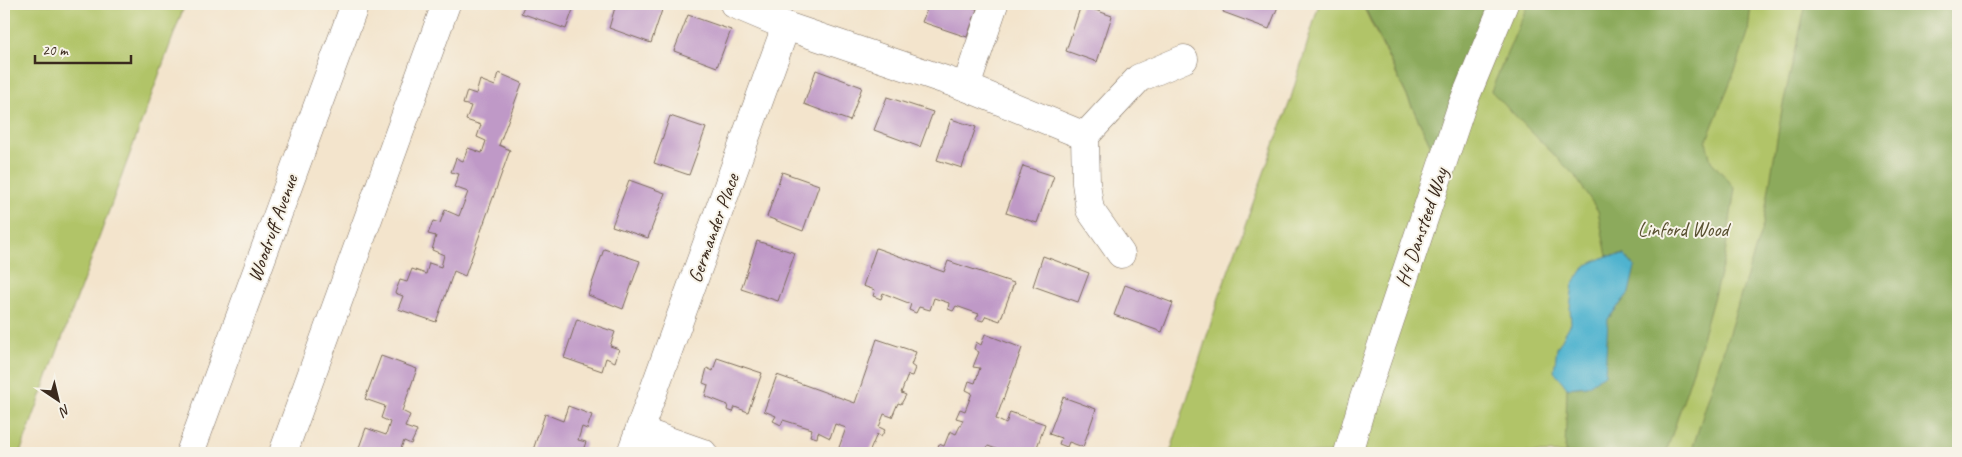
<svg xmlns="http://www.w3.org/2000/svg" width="1962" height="457" font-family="Caveat,sans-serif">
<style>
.green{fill:#b1c468;stroke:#767743}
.forest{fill:#8caa5c;stroke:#646a3d}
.water{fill:#50b3cf;stroke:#466e76}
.building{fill:#bf99c7}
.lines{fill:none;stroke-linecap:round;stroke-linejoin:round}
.minor-casing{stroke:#7b6b5b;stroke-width:29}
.minor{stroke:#fff;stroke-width:28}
.labels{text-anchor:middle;stroke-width:4;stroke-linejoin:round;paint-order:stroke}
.street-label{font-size:20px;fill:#3b2a1e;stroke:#f7f3e8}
.park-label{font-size:20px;fill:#585030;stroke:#f7f3e8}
</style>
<rect width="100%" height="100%" fill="#f7f3e8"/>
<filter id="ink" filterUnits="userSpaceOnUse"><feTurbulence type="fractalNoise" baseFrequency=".02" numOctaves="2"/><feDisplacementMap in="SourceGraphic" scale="10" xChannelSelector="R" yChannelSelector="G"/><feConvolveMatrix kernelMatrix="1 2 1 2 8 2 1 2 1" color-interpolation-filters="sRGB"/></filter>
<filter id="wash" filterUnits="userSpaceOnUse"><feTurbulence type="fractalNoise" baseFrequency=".0096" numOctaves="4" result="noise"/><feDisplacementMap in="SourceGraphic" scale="20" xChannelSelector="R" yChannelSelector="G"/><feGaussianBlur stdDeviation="1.12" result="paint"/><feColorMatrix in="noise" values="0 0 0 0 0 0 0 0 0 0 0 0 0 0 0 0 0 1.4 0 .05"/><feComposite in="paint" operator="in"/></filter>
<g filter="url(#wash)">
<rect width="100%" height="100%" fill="#f3e4cc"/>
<g class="green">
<path d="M 4,4 L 185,4 L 20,453 L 4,453 Z"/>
<path d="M 1319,4 L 1362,4 L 1441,166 L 1504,4 L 1958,4 L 1958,453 L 1170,453 L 1221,291 L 1290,101 Z"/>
</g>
<g class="forest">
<path d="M 1363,4 L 1502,4 L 1441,167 Z"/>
<path d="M 1528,4 L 1751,4 L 1748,33 L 1738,63 L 1706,142 L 1711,161 L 1735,188 L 1724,260 L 1693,371 L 1666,453 L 1565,453 L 1567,388 L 1587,386 L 1608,319 L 1629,293 L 1624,255 L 1607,256 L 1598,211 L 1575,176 L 1491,91 Z"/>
<path d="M 1806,4 L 1958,4 L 1958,453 L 1691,453 L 1763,225 L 1782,109 Z"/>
</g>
<path class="water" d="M 1624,255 L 1635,267 L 1629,293 L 1608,319 L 1605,374 L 1587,386 L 1567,388 L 1554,371 L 1557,348 L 1571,323 L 1570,308 L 1573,284 L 1585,266 L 1607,256 Z"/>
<g id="blocks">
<g class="building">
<path d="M 525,4 L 575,4 L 566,29 L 521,13 Z"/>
<path d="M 616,4 L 655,4 L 663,7 L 651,43 L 609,28 Z"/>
<path d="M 929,4 L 963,4 L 977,9 L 967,37 L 922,22 Z"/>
<path d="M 1226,4 L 1279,4 L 1269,29 L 1223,12 Z"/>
<path d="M 1081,5 L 1112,16 L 1097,62 L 1066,51 Z"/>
<path d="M 688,15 L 731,30 L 717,67 L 674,51 Z"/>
<path d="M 816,70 L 862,87 L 850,121 L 804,104 Z"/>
<path d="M 499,73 L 522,83 L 499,145 L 510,150 L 465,276 L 454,271 L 436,322 L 398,309 L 403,296 L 395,293 L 400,280 L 407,282 L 412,269 L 426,274 L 429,263 L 441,267 L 444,255 L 432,250 L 436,236 L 428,234 L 433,221 L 440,223 L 445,210 L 459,216 L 468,192 L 454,187 L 459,174 L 451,172 L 456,158 L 463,161 L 468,148 L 482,153 L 486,141 L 477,137 L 481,125 L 466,120 L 471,106 L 463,104 L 467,91 L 476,94 L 480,80 L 495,86 Z"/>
<path d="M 887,97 L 933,112 L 920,147 L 874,130 Z"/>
<path d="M 670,116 L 706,128 L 689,175 L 654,163 Z"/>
<path d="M 951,119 L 976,127 L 962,168 L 937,160 Z"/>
<path d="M 1023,166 L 1054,176 L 1037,223 L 1006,213 Z"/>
<path d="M 782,172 L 819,185 L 803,231 L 767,217 Z"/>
<path d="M 629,180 L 665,193 L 648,238 L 612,226 Z"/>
<path d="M 757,241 L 795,253 L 778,301 L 741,289 Z"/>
<path d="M 876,248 L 944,272 L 948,261 L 1014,283 L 1000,321 L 986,316 L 983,321 L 976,319 L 979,314 L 956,306 L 953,311 L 948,309 L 949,303 L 934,298 L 930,310 L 919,307 L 916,313 L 909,310 L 911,304 L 883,293 L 881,299 L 873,296 L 875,290 L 863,286 Z"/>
<path d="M 604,249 L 640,261 L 623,309 L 588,295 Z"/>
<path d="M 1043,256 L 1089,273 L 1078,302 L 1033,286 Z"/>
<path d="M 1125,285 L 1173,303 L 1162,332 L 1114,315 Z"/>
<path d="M 577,319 L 615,332 L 610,346 L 619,349 L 615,362 L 606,358 L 602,371 L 564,358 Z"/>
<path d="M 985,334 L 1022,348 L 996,419 L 1006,424 L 1010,412 L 1045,424 L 1035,453 L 1007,453 L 988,446 L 985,453 L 936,452 L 939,444 L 944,446 L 950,431 L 956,434 L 963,420 L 956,418 L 960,409 L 965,411 L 972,393 L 966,390 L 969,381 L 975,383 L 980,368 L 973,367 L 979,352 L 974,349 L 976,342 L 981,345 Z"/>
<path d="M 877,339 L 916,352 L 911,365 L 915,368 L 912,376 L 908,375 L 901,393 L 906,395 L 901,404 L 898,403 L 892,417 L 884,414 L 879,427 L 885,430 L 881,437 L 877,434 L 869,453 L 837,453 L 846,428 L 835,424 L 830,438 L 818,432 L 817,438 L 810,436 L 812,429 L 783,420 L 781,425 L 773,421 L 776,416 L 764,411 L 777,375 L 855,403 Z"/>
<path d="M 381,356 L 417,369 L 402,411 L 410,415 L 405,427 L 417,431 L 411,444 L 404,441 L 399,453 L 357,453 L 366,428 L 386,435 L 390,422 L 381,418 L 385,406 L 365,399 Z"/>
<path d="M 717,358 L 762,373 L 748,412 L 735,407 L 733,412 L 727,410 L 728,405 L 705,396 L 708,385 L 703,383 L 707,368 L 713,371 Z"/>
<path d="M 1063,397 L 1096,409 L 1083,447 L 1069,442 L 1067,447 L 1059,444 L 1061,438 L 1049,434 Z"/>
<path d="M 568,406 L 592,415 L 587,429 L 582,427 L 578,440 L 586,442 L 582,453 L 532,453 L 545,414 L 563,421 Z"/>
</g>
</g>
</g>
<g filter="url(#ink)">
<use href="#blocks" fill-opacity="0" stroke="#7b6b5b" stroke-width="1"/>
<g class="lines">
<defs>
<g id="minor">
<path d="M 734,4 L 786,26 L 966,87 L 1085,136"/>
<path d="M 966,87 L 994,4"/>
<path d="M 1121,254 L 1090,210 L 1086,183 L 1085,136 L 1139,78 L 1184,59"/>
<path d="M 640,431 L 703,453"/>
<path d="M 190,453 L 355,4"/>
<path d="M 283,453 L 446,4"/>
<path d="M 631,453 L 786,26"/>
<path d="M 1348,453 L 1363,401 L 1461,108 L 1504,4"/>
</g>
</defs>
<use href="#minor" class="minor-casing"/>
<use href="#minor" class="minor"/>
</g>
</g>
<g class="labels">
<g class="street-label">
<text transform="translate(1421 227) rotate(-71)" y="7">H4 Dansteed Way</text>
<text transform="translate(272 228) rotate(-70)" y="7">Woodruff Avenue</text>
<text transform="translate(713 228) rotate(-70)" y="7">Germander Place</text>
</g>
<g class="park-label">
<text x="1683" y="236">Linford Wood</text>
</g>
</g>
<rect width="1962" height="457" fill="none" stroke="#f7f3e8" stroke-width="20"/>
<g transform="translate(58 400) rotate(145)" stroke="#f7f3e8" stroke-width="4" paint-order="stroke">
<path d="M0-4L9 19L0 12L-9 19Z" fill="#3b2a1e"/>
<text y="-8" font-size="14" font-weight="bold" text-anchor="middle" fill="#3b2a1e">N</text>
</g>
<path d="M35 55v8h96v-8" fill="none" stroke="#3b2a1e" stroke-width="2.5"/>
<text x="42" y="55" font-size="15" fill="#3b2a1e" stroke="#f7f3e8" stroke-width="4" paint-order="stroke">20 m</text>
</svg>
